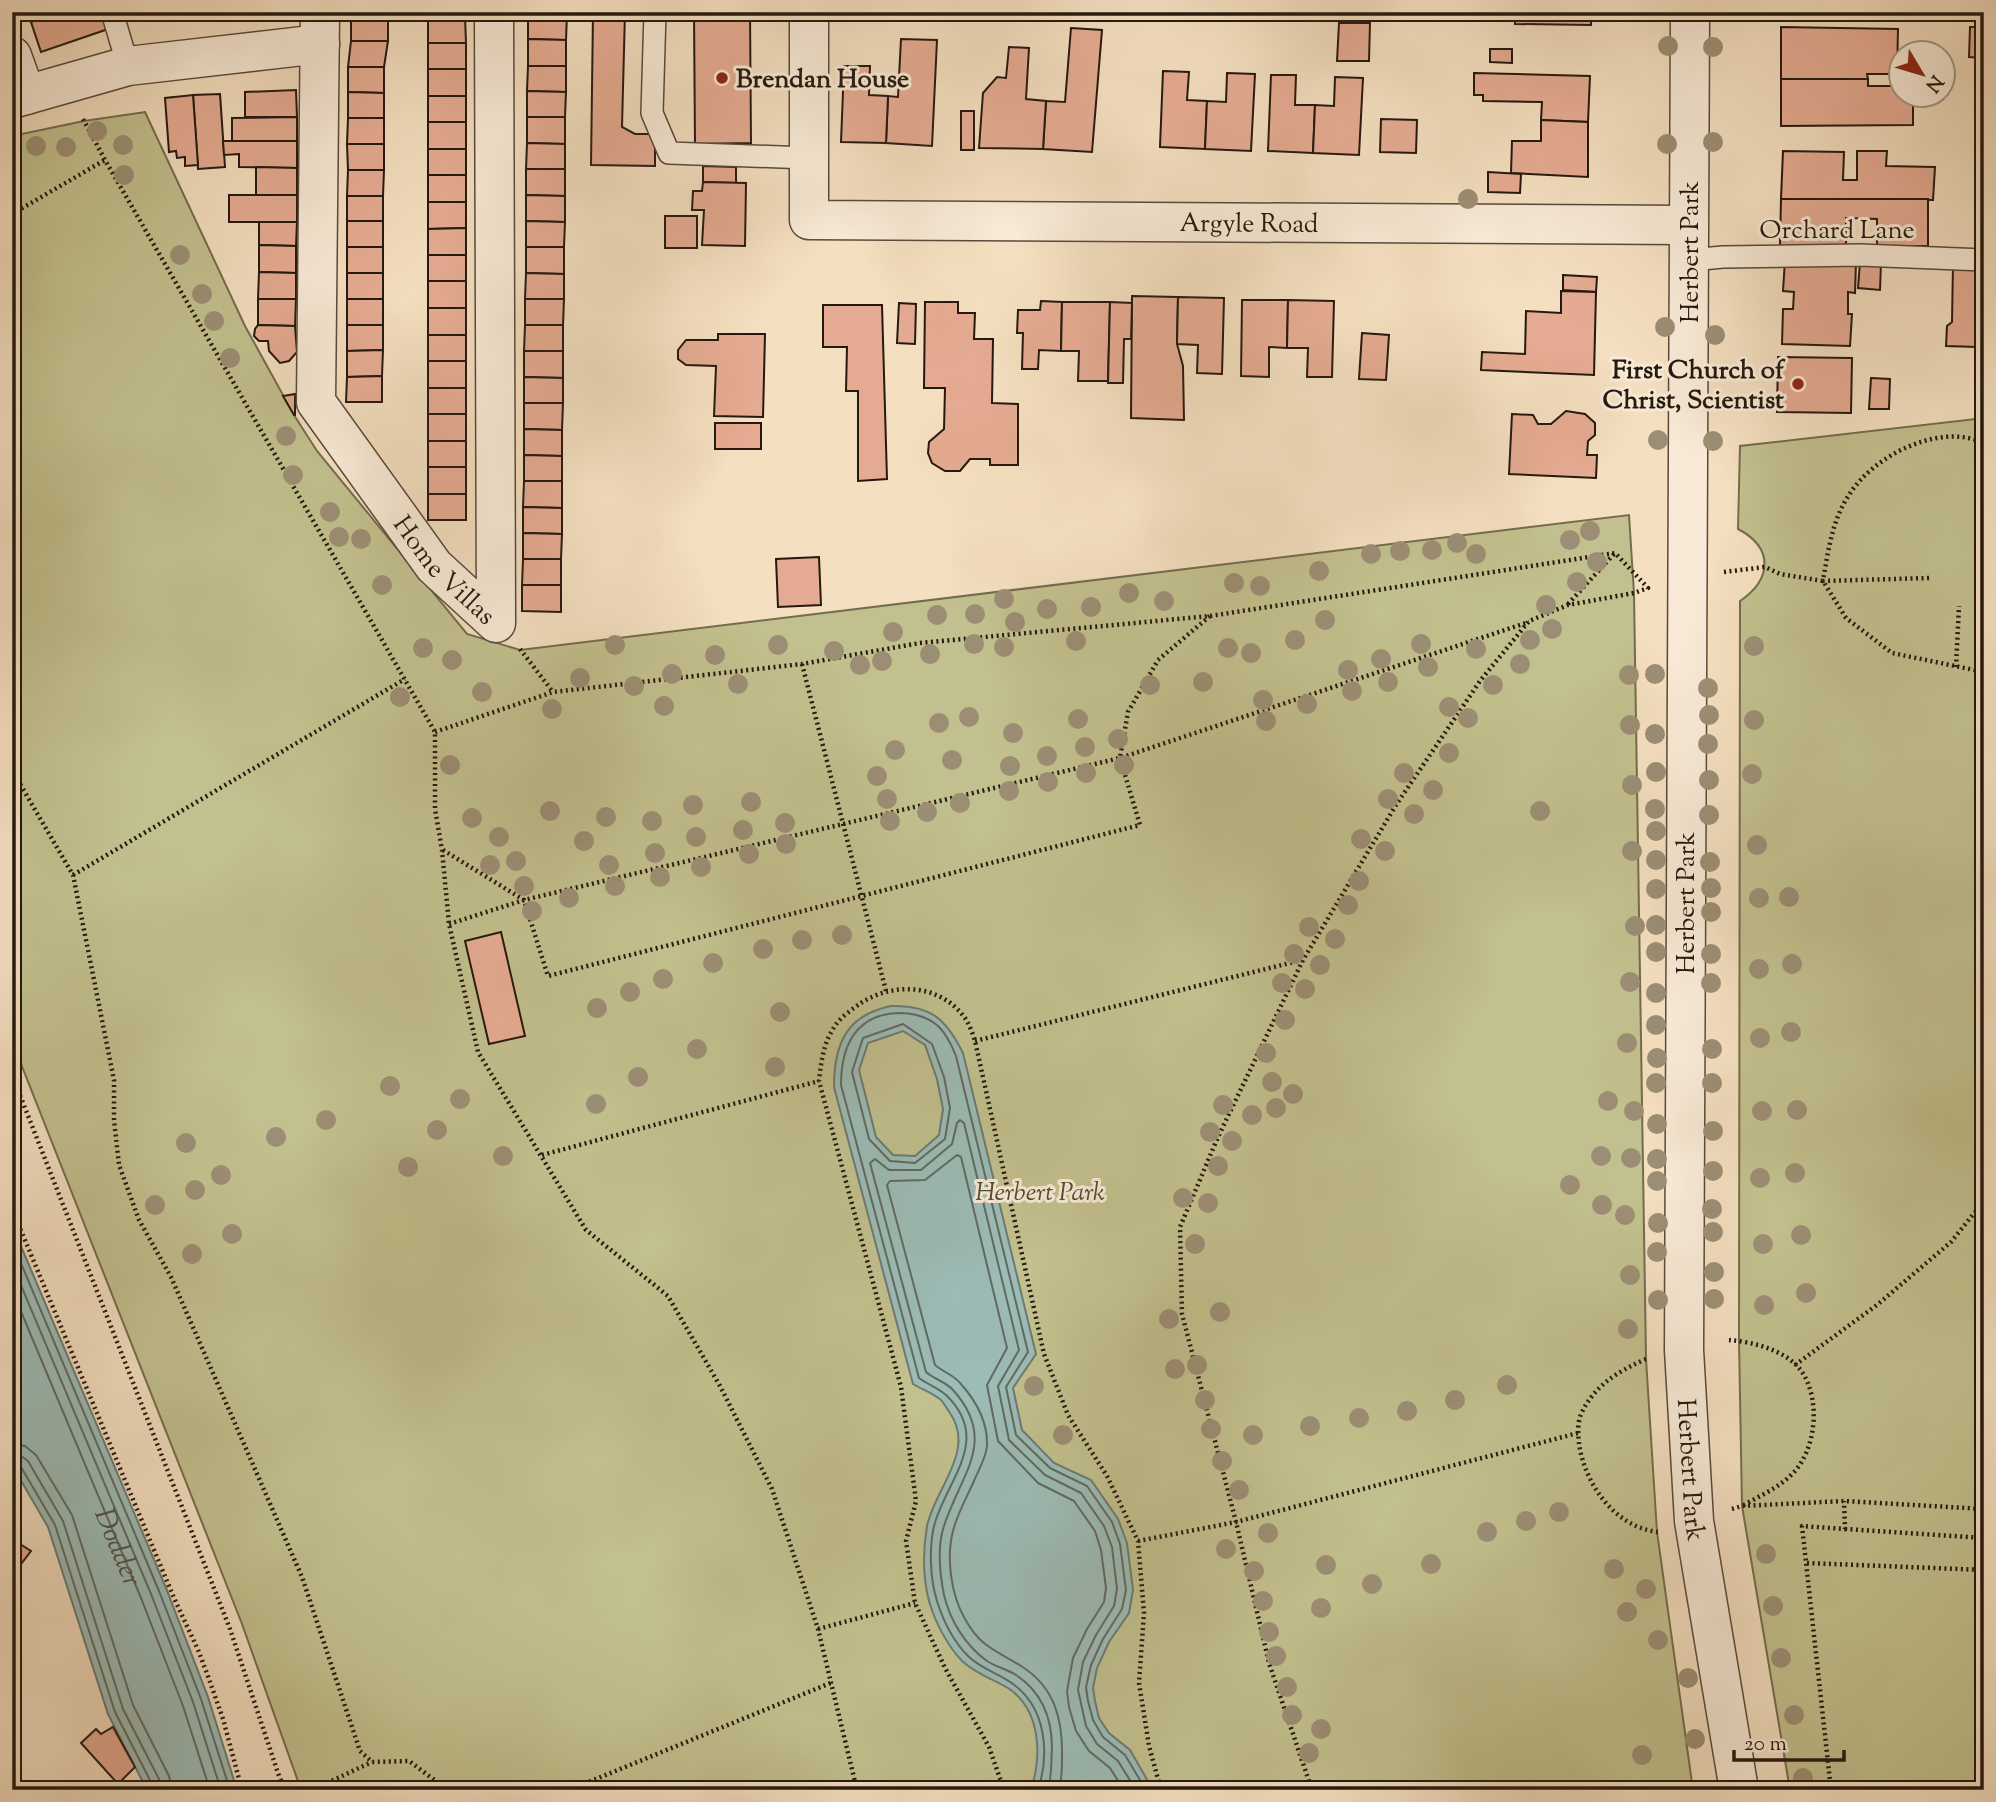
<svg xmlns="http://www.w3.org/2000/svg" width="1996" height="1802" font-family="'Sorts Mill Goudy',serif">
<style>
.green{fill:#c2c08e;stroke:#746c4e;stroke-width:2}
.water{fill:#9cbcb6;stroke:#6c7b73;stroke-width:2;fill-rule:evenodd}
.lines{fill:none;stroke-linecap:round;stroke-linejoin:round}
.shore{stroke:#606a62;stroke-width:2}
.building{fill:#e5ab92;stroke:#25190f;stroke-width:2}
.service-casing{stroke:#594a3b;stroke-width:24}
.minor-casing{stroke:#594a3b;stroke-width:41}
.tertiary-casing{stroke:#594a3b;stroke-width:41}
.path{stroke:#25190f;stroke-width:4.5;stroke-dasharray:2 3.5;stroke-linecap:butt}
.service{stroke:#f8ead6;stroke-width:21}
.minor{stroke:#f8ead6;stroke-width:38}
.tertiary{stroke:#f8ead6;stroke-width:38}
.tree{fill:#9c8e74}
.poi-dot{fill:#8f2418;stroke:#f8ead6;stroke-width:2.5}
.labels{text-anchor:middle;stroke-width:6;stroke-linejoin:round;paint-order:stroke}
.poi-label{font-size:26px;font-weight:bold;fill:#25190f;stroke:#f8ead6;text-anchor:start}
.street-label{font-size:26px;fill:#25190f;stroke:#f8ead6}
.park-label{font-size:26px;font-style:italic;fill:#544b35;stroke:#f8ead6}
.water-label{font-size:28px;font-style:italic;fill:#4f5249;stroke:#f8ead6}
</style>
<rect width="100%" height="100%" fill="#f4dfc0"/>
<filter id="stains"><feTurbulence type="fractalNoise" baseFrequency=".00286" numOctaves="4"/><feColorMatrix values="0 0 0 0 .2 0 0 0 0 .09 0 0 0 0 .02 0 0 0 .5 -.17"/></filter>
<radialGradient id="worn" r=".72"><stop offset=".6" stop-color="#630" stop-opacity="0"/><stop offset="1" stop-color="#630" stop-opacity=".3"/></radialGradient>
<g class="green">
<path d="M 145,112 L 245,326 L 294,415 L 317,451 L 467,634 L 520,650 L 1629,515 L 1634,593 L 1646,1359 L 1657,1532 L 1693,1790 L 306,1790 L 305,1787 L 299,1784 L 242,1624 L 12,1041 L 12,136 L 84,121 Z"/>
<path d="M 1984,418 L 1984,1790 L 1790,1790 L 1742,1506 L 1739,1341 L 1740,601 C 1772,579 1774,548 1738,529 L 1740,446 Z"/>
</g>
<g class="water">
<path d="M 891,1006 C 931,1005 946,1019 963,1053 L 1036,1354 L 1013,1388 L 1022,1430 L 1054,1463 L 1091,1480 L 1118,1519 L 1127,1543 L 1133,1590 L 1129,1613 L 1109,1642 L 1097,1668 L 1093,1688 L 1095,1701 L 1099,1718 L 1109,1733 L 1130,1750 L 1153,1790 L 1031,1790 C 1042,1755 1041,1710 1008,1688 C 993,1679 976,1674 962,1661 C 947,1645 935,1622 929,1601 C 923,1578 923,1550 927,1526 C 935,1488 976,1451 950,1413 C 947,1409 944,1403 941,1400 C 933,1393 921,1389 913,1384 L 834,1087 C 834,1043 847,1015 891,1006 ZM 903,1031 L 925,1045 L 937,1079 L 943,1109 L 939,1135 L 915,1156 L 893,1155 L 876,1137 L 859,1070 L 868,1043 Z"/>
<path d="M 12,1225 L 166,1588 L 208,1697 L 237,1790 L 147,1790 L 108,1714 L 48,1527 L 13,1467 Z"/>
</g>
<g class="lines">
<g class="shore">
<path d="M 903,1024 L 932,1044 L 944,1077 L 950,1108 L 945,1139 L 915,1163 L 890,1161 L 869,1139 L 852,1072 L 863,1038 Z"/>
<path d="M 12,1242 L 159,1591 L 201,1699 L 230,1790"/>
<path d="M 12,1264 L 151,1594 L 193,1702 L 221,1790"/>
<path id="s1" d="M 12,1290 L 141,1598 L 183,1706 L 210,1790"/>
<path d="M 12,1444 L 25,1446 L 36,1455 L 72,1515 L 133,1705 L 169,1776 L 172,1790"/>
<path d="M 12,1455 L 21,1456 L 28,1461 L 63,1521 L 123,1709 L 160,1781 L 161,1790"/>
<path d="M 12,1464 L 21,1467 L 55,1525 L 115,1712 L 152,1784 L 152,1790"/>
<path d="M 1038,1790 C 1050,1753 1046,1708 1013,1684 C 998,1673 981,1669 968,1656 C 953,1641 943,1620 937,1601 C 930,1579 929,1548 934,1526 C 946,1480 993,1440 946,1395 C 938,1388 927,1384 919,1378 L 841,1085 C 841,1047 855,1014 899,1013 C 913,1013 929,1017 939,1027 C 947,1035 952,1046 956,1056 L 1028,1352 L 1006,1387 L 1016,1435 L 1050,1468 L 1087,1486 L 1112,1522 L 1120,1544 L 1126,1590 L 1122,1609 L 1103,1639 L 1091,1665 L 1086,1687 L 1088,1701 L 1093,1720 L 1103,1737 L 1125,1755 L 1146,1790"/>
<path d="M 1048,1790 C 1052,1776 1051,1762 1052,1748 C 1052,1717 1042,1692 1016,1675 C 1007,1669 996,1667 987,1661 C 966,1646 950,1621 944,1595 C 940,1575 937,1547 944,1526 C 960,1475 999,1441 953,1390 C 946,1382 934,1379 926,1372 L 870,1163 L 875,1159 L 889,1170 L 921,1170 L 952,1144 L 957,1123 L 960,1120 L 964,1123 L 1019,1350 L 998,1386 L 1009,1440 L 1045,1475 L 1081,1493 L 1104,1526 L 1112,1547 L 1117,1589 L 1114,1606 L 1096,1635 L 1083,1662 L 1078,1690 L 1086,1726 L 1097,1744 L 1118,1761 L 1136,1790"/>
<path d="M 1059,1790 C 1062,1779 1062,1769 1062,1758 C 1063,1720 1055,1687 1021,1666 C 996,1650 981,1648 965,1619 C 951,1595 946,1558 953,1531 C 957,1514 967,1497 974,1481 C 978,1471 986,1458 987,1446 C 988,1422 976,1401 961,1384 C 954,1375 943,1372 935,1365 L 887,1185 L 890,1181 L 925,1180 L 957,1155 L 961,1157 L 1007,1348 L 987,1385 L 998,1441 L 1038,1483 L 1074,1501 L 1095,1531 L 1101,1550 L 1106,1588 L 1104,1602 L 1087,1629 L 1073,1658 L 1067,1691 L 1069,1707 L 1076,1731 L 1089,1751 L 1110,1768 L 1124,1790"/>
</g>
</g>
<g class="building">
<path d="M 27,12 L 59,12 L 31,22 Z"/>
<path d="M 59,12 L 106,12 L 111,28 L 41,52 L 31,22 Z"/>
<path d="M 428,12 L 466,12 L 465,16 L 428,16 Z"/>
<path d="M 593,12 L 625,12 L 622,127 L 635,134 L 655,134 L 655,166 L 591,165 Z"/>
<path d="M 694,12 L 750,12 L 751,143 L 695,144 Z"/>
<path d="M 1515,12 L 1591,12 L 1591,25 L 1515,24 Z"/>
<path d="M 528,13 L 567,13 L 566,40 L 528,39 Z"/>
<rect x="351" y="15" width="37" height="26"/>
<path d="M 428,16 L 465,16 L 466,43 L 428,43 Z"/>
<path d="M 1339,23 L 1370,23 L 1369,61 L 1337,61 Z"/>
<path d="M 1781,27 L 1898,29 L 1897,74 L 1867,74 L 1868,79 L 1781,79 Z"/>
<path d="M 1970,27 L 1984,27 L 1984,58 L 1969,57 Z"/>
<path d="M 1071,28 L 1102,30 L 1092,152 L 1043,149 L 1046,101 L 1065,102 Z"/>
<path d="M 528,39 L 566,40 L 566,66 L 528,66 Z"/>
<path d="M 901,39 L 937,40 L 932,146 L 886,143 L 888,96 L 898,97 Z"/>
<path d="M 351,41 L 388,41 L 384,67 L 348,67 Z"/>
<rect x="428" y="43" width="38" height="26"/>
<path d="M 1009,47 L 1029,48 L 1026,99 L 1046,101 L 1043,149 L 979,148 L 983,93 L 997,77 L 1006,78 Z"/>
<path d="M 1490,49 L 1512,49 L 1512,63 L 1490,62 Z"/>
<path d="M 528,66 L 566,66 L 566,92 L 527,91 Z"/>
<path d="M 844,66 L 870,66 L 869,95 L 888,96 L 886,143 L 841,142 Z"/>
<path d="M 348,67 L 384,67 L 384,93 L 348,92 Z"/>
<rect x="428" y="69" width="38" height="27"/>
<path d="M 1163,71 L 1189,72 L 1187,100 L 1207,101 L 1205,149 L 1160,147 Z"/>
<path d="M 1227,73 L 1255,74 L 1251,151 L 1205,149 L 1207,101 L 1226,102 Z"/>
<path d="M 1474,73 L 1590,76 L 1588,122 L 1541,120 L 1542,102 L 1483,101 L 1483,95 L 1474,95 Z"/>
<path d="M 1271,75 L 1296,75 L 1295,105 L 1315,105 L 1313,153 L 1268,151 Z"/>
<path d="M 1335,77 L 1363,78 L 1359,155 L 1313,153 L 1315,105 L 1334,106 Z"/>
<path d="M 1781,79 L 1868,79 L 1868,86 L 1902,86 L 1902,94 L 1913,94 L 1913,125 L 1781,126 Z"/>
<path d="M 296,90 L 297,117 L 245,117 L 245,92 Z"/>
<path d="M 527,91 L 566,92 L 565,117 L 527,117 Z"/>
<path d="M 348,92 L 384,93 L 384,118 L 348,118 Z"/>
<path d="M 220,94 L 225,167 L 198,169 L 193,95 Z"/>
<path d="M 193,95 L 198,165 L 185,166 L 185,157 L 177,158 L 176,151 L 169,152 L 165,98 Z"/>
<rect x="428" y="96" width="38" height="26"/>
<rect x="961" y="111" width="13" height="39"/>
<path d="M 297,117 L 297,141 L 232,142 L 232,118 Z"/>
<path d="M 527,117 L 565,117 L 565,144 L 527,143 Z"/>
<path d="M 348,118 L 384,118 L 384,144 L 347,144 Z"/>
<path d="M 1381,119 L 1417,120 L 1416,153 L 1380,152 Z"/>
<path d="M 1541,120 L 1588,122 L 1588,177 L 1511,173 L 1512,141 L 1541,141 Z"/>
<rect x="428" y="122" width="38" height="27"/>
<path d="M 223,141 L 297,141 L 297,168 L 239,167 L 239,154 L 224,155 Z"/>
<path d="M 527,143 L 565,144 L 565,169 L 526,169 Z"/>
<path d="M 347,144 L 384,144 L 384,170 L 348,170 Z"/>
<rect x="428" y="149" width="38" height="26"/>
<path d="M 1783,151 L 1844,152 L 1843,180 L 1857,180 L 1857,151 L 1887,151 L 1886,166 L 1935,167 L 1933,200 L 1781,199 Z"/>
<path d="M 703,166 L 736,167 L 736,183 L 703,182 Z"/>
<path d="M 256,167 L 297,168 L 297,195 L 256,195 Z"/>
<path d="M 526,169 L 565,169 L 565,196 L 526,195 Z"/>
<path d="M 348,170 L 384,170 L 383,196 L 347,196 Z"/>
<path d="M 1488,172 L 1521,174 L 1520,193 L 1488,192 Z"/>
<rect x="428" y="175" width="38" height="27"/>
<path d="M 703,182 L 746,183 L 745,246 L 702,245 L 704,210 L 692,210 L 693,191 L 702,191 Z"/>
<rect x="229" y="195" width="68" height="27"/>
<path d="M 526,195 L 565,196 L 565,222 L 526,221 Z"/>
<rect x="347" y="196" width="36" height="25"/>
<path d="M 1781,199 L 1928,199 L 1928,246 L 1877,246 L 1877,219 L 1846,218 L 1846,247 L 1780,246 Z"/>
<path d="M 428,202 L 466,202 L 466,228 L 428,229 Z"/>
<rect x="665" y="216" width="32" height="32"/>
<rect x="347" y="221" width="36" height="26"/>
<path d="M 526,221 L 565,222 L 564,247 L 526,247 Z"/>
<path d="M 259,222 L 297,222 L 296,246 L 259,245 Z"/>
<path d="M 466,228 L 466,255 L 428,255 L 428,229 Z"/>
<path d="M 259,245 L 296,246 L 296,273 L 259,272 Z"/>
<rect x="347" y="247" width="36" height="26"/>
<path d="M 526,247 L 564,247 L 564,274 L 526,273 Z"/>
<rect x="428" y="255" width="38" height="26"/>
<path d="M 1785,260 L 1856,262 L 1855,293 L 1848,292 L 1848,314 L 1852,314 L 1850,346 L 1782,344 L 1783,309 L 1793,309 L 1794,292 L 1783,291 Z"/>
<path d="M 1860,262 L 1881,263 L 1880,290 L 1858,288 Z"/>
<path d="M 1953,264 L 1974,264 L 1983,272 L 1977,347 L 1946,346 L 1947,326 L 1952,322 Z"/>
<path d="M 259,272 L 296,273 L 296,299 L 258,299 Z"/>
<rect x="347" y="273" width="36" height="26"/>
<path d="M 526,273 L 564,274 L 564,299 L 525,299 Z"/>
<path d="M 1563,275 L 1597,277 L 1596,292 L 1563,290 Z"/>
<rect x="428" y="281" width="38" height="27"/>
<path d="M 1561,291 L 1596,292 L 1594,375 L 1481,370 L 1482,352 L 1525,354 L 1526,311 L 1561,313 Z"/>
<path d="M 1132,296 L 1178,297 L 1177,344 L 1183,366 L 1184,420 L 1131,418 Z"/>
<path d="M 1178,297 L 1224,298 L 1222,374 L 1197,373 L 1198,345 L 1177,344 Z"/>
<path d="M 258,299 L 296,299 L 295,326 L 258,325 Z"/>
<rect x="347" y="299" width="36" height="26"/>
<path d="M 525,299 L 564,299 L 563,325 L 525,325 Z"/>
<path d="M 1242,300 L 1288,300 L 1287,348 L 1269,347 L 1269,377 L 1241,376 Z"/>
<path d="M 1288,300 L 1334,301 L 1332,377 L 1307,377 L 1308,348 L 1287,348 Z"/>
<path d="M 1041,301 L 1062,302 L 1061,351 L 1039,350 L 1038,369 L 1022,369 L 1023,333 L 1017,333 L 1018,310 L 1040,310 Z"/>
<path d="M 925,302 L 958,302 L 958,313 L 975,313 L 974,339 L 993,339 L 992,403 L 1018,404 L 1018,465 L 990,465 L 990,459 L 970,459 L 960,471 L 945,471 L 932,463 L 928,453 L 929,442 L 944,429 L 945,388 L 924,388 Z"/>
<path d="M 1062,302 L 1110,302 L 1108,381 L 1078,381 L 1079,351 L 1061,351 Z"/>
<path d="M 1110,302 L 1132,303 L 1131,339 L 1124,339 L 1123,383 L 1108,383 Z"/>
<path d="M 899,303 L 916,304 L 915,344 L 897,343 Z"/>
<path d="M 823,305 L 882,305 L 887,479 L 858,481 L 858,391 L 846,391 L 847,347 L 823,347 Z"/>
<rect x="428" y="308" width="38" height="27"/>
<path d="M 258,325 L 295,326 L 297,352 L 289,361 L 280,363 L 269,351 L 268,341 L 259,341 L 254,336 L 255,329 Z"/>
<path d="M 347,325 L 383,325 L 383,350 L 347,351 Z"/>
<path d="M 525,325 L 563,325 L 563,351 L 524,351 Z"/>
<path d="M 1362,333 L 1389,335 L 1386,380 L 1359,379 Z"/>
<path d="M 718,334 L 765,334 L 763,417 L 714,416 L 716,366 L 686,365 L 678,359 L 678,350 L 686,340 L 718,340 Z"/>
<rect x="428" y="335" width="38" height="26"/>
<path d="M 383,350 L 382,376 L 347,377 L 347,351 Z"/>
<path d="M 524,351 L 563,351 L 563,378 L 524,377 Z"/>
<path d="M 1778,357 L 1852,358 L 1851,413 L 1777,412 Z"/>
<rect x="428" y="361" width="38" height="27"/>
<path d="M 382,376 L 382,402 L 346,402 L 347,377 Z"/>
<path d="M 524,377 L 563,378 L 563,403 L 524,403 Z"/>
<path d="M 1871,378 L 1890,379 L 1889,409 L 1869,409 Z"/>
<rect x="428" y="388" width="38" height="26"/>
<path d="M 295,394 L 295,415 L 294,415 L 283,396 Z"/>
<path d="M 524,403 L 563,403 L 562,430 L 524,429 Z"/>
<path d="M 1566,411 L 1585,414 L 1595,423 L 1595,435 L 1588,441 L 1587,455 L 1597,455 L 1596,478 L 1509,474 L 1512,414 L 1533,415 L 1538,424 L 1551,424 Z"/>
<rect x="428" y="414" width="38" height="27"/>
<rect x="715" y="423" width="46" height="26"/>
<path d="M 524,429 L 562,430 L 562,456 L 524,455 Z"/>
<rect x="428" y="441" width="38" height="26"/>
<path d="M 524,455 L 562,456 L 562,481 L 524,481 Z"/>
<rect x="428" y="467" width="38" height="27"/>
<path d="M 524,481 L 562,481 L 562,508 L 523,507 Z"/>
<rect x="428" y="494" width="38" height="26"/>
<path d="M 523,507 L 562,508 L 562,534 L 523,533 Z"/>
<path d="M 523,533 L 562,534 L 561,559 L 523,559 Z"/>
<path d="M 819,557 L 821,605 L 778,607 L 776,559 Z"/>
<path d="M 523,559 L 561,559 L 561,585 L 522,585 Z"/>
<path d="M 522,585 L 561,585 L 561,612 L 522,611 Z"/>
<path d="M 501,932 L 525,1036 L 489,1044 L 465,941 Z"/>
<path d="M 12,1539 L 31,1551 L 15,1572 L 12,1570 Z"/>
<path d="M 113,1727 L 135,1767 L 118,1784 L 81,1743 L 96,1729 L 101,1734 Z"/>
</g>
<g class="lines">
<defs>
<g id="service">
<path d="M 112,12 L 128,66"/>
<path d="M 655,12 L 652,113 L 669,153 L 808,158"/>
<path d="M 1690,260 L 1723,257 L 1860,255 L 1984,260"/>
</g>
<g id="minor">
<path id="s2" d="M 320,12 L 316,402 L 434,566 L 496,623 L 494,12"/>
<path id="s3" d="M 809,12 L 809,220 L 1688,225"/>
<path d="M 12,56 L 26,95 L 12,99"/>
<path d="M 26,95 L 128,66 L 320,44"/>
</g>
<g id="tertiary">
<path id="s4" d="M 1690,12 L 1684,1350 L 1694,1521 L 1739,1790"/>
</g>
</defs>
<use href="#service" class="service-casing"/>
<use href="#minor" class="minor-casing"/>
<use href="#tertiary" class="tertiary-casing"/>
<g class="path">
<path d="M 83,119 L 105,160 L 435,732 L 435,809 L 442,850 L 449,924 L 478,1052 L 586,1230 L 668,1296 L 720,1386 L 772,1489 L 818,1629 L 857,1790"/>
<path d="M 12,214 L 105,160"/>
<path d="M 1724,572 L 1765,567 L 1780,574 L 1823,581 L 1846,618 L 1892,653 L 1984,672"/>
<path d="M 1929,578 L 1823,581 C 1828,552 1832,520 1849,495 C 1873,456 1939,422 1984,443"/>
<path d="M 1568,604 L 1614,554"/>
<path d="M 520,649 L 553,692"/>
<path d="M 802,664 L 886,991"/>
<path d="M 1956,667 L 1959,606"/>
<path d="M 435,732 L 553,692 L 802,664 L 920,643 L 1210,616 L 1615,553 L 1648,588 L 1634,593 L 1568,605 L 1529,621 L 1480,681 L 1396,805 L 1303,960 L 1218,1137 L 1180,1227 L 1182,1314 L 1236,1522 L 1269,1663 L 1312,1790"/>
<path d="M 12,770 L 73,875 L 114,1080 L 114,1120 L 119,1165 L 139,1220 L 171,1277 L 302,1577 L 360,1751 L 372,1762 L 409,1761 L 448,1790"/>
<path d="M 443,850 L 524,900 L 548,976 L 1140,825 L 1120,758 L 1128,712 L 1158,660 L 1210,616"/>
<path d="M 73,875 L 405,679"/>
<path d="M 449,924 L 524,900 L 1120,758 L 1529,622"/>
<path d="M 975,1041 L 1302,960"/>
<path d="M 12,1075 L 230,1629 L 279,1776 L 285,1790"/>
<path d="M 542,1155 L 819,1081"/>
<path d="M 12,1209 L 174,1598 L 199,1652 L 209,1679 L 223,1719 L 242,1790"/>
<path d="M 1729,1340 C 1753,1342 1787,1350 1802,1372 C 1821,1400 1816,1450 1793,1473 C 1779,1488 1759,1496 1742,1506"/>
<path d="M 1646,1359 C 1619,1371 1596,1384 1582,1412 C 1577,1422 1578,1434 1579,1444 C 1585,1484 1615,1528 1659,1532"/>
<path d="M 1795,1365 L 1877,1305 L 1951,1242 L 1984,1201"/>
<path d="M 1732,1509 L 1742,1506 L 1844,1501 L 1984,1509"/>
<path d="M 1845,1529 L 1984,1538"/>
<path d="M 1138,1541 L 1236,1522 L 1578,1433"/>
<path d="M 1807,1563 L 1984,1570"/>
<path d="M 818,1629 L 915,1603"/>
<path d="M 312,1790 L 372,1762"/>
<path d="M 569,1790 L 833,1682"/>
<path d="M 1004,1790 L 989,1747 L 945,1668 L 915,1603 L 906,1541 L 916,1501 L 901,1387 L 819,1081 C 821,1063 823,1045 833,1029 C 839,1018 851,1010 861,1003 C 895,981 943,984 967,1021 C 970,1027 973,1034 975,1041 L 1044,1354 L 1068,1415 L 1107,1476 L 1138,1541 L 1144,1613 L 1139,1683 L 1149,1746 L 1161,1790"/>
<path d="M 1831,1790 L 1802,1526 L 1845,1529 L 1844,1501"/>
</g>
<use href="#service" class="service"/>
<use href="#minor" class="minor"/>
<use href="#tertiary" class="tertiary"/>
</g>
<g class="tree">
<circle cx="1668" cy="46" r="10"/>
<circle cx="1713" cy="47" r="10"/>
<circle cx="97" cy="131" r="10"/>
<circle cx="1713" cy="142" r="10"/>
<circle cx="1667" cy="144" r="10"/>
<circle cx="123" cy="145" r="10"/>
<circle cx="36" cy="146" r="10"/>
<circle cx="66" cy="147" r="10"/>
<circle cx="124" cy="175" r="10"/>
<circle cx="1468" cy="199" r="10"/>
<circle cx="180" cy="255" r="10"/>
<circle cx="202" cy="294" r="10"/>
<circle cx="214" cy="321" r="10"/>
<circle cx="1665" cy="327" r="10"/>
<circle cx="1715" cy="335" r="10"/>
<circle cx="230" cy="358" r="10"/>
<circle cx="286" cy="436" r="10"/>
<circle cx="1658" cy="440" r="10"/>
<circle cx="1713" cy="441" r="10"/>
<circle cx="293" cy="475" r="10"/>
<circle cx="330" cy="512" r="10"/>
<circle cx="1590" cy="531" r="10"/>
<circle cx="339" cy="537" r="10"/>
<circle cx="361" cy="539" r="10"/>
<circle cx="1570" cy="540" r="10"/>
<circle cx="1457" cy="543" r="10"/>
<circle cx="1432" cy="550" r="10"/>
<circle cx="1400" cy="551" r="10"/>
<circle cx="1371" cy="554" r="10"/>
<circle cx="1476" cy="554" r="10"/>
<circle cx="1597" cy="562" r="10"/>
<circle cx="1319" cy="571" r="10"/>
<circle cx="1577" cy="582" r="10"/>
<circle cx="1234" cy="583" r="10"/>
<circle cx="382" cy="585" r="10"/>
<circle cx="1260" cy="586" r="10"/>
<circle cx="1129" cy="593" r="10"/>
<circle cx="1004" cy="599" r="10"/>
<circle cx="1164" cy="601" r="10"/>
<circle cx="1546" cy="605" r="10"/>
<circle cx="1091" cy="607" r="10"/>
<circle cx="1047" cy="609" r="10"/>
<circle cx="975" cy="614" r="10"/>
<circle cx="937" cy="615" r="10"/>
<circle cx="1325" cy="620" r="10"/>
<circle cx="1015" cy="622" r="10"/>
<circle cx="1552" cy="629" r="10"/>
<circle cx="893" cy="632" r="10"/>
<circle cx="1295" cy="640" r="10"/>
<circle cx="1530" cy="640" r="10"/>
<circle cx="1076" cy="641" r="10"/>
<circle cx="974" cy="644" r="10"/>
<circle cx="1421" cy="644" r="10"/>
<circle cx="615" cy="645" r="10"/>
<circle cx="778" cy="645" r="10"/>
<circle cx="1754" cy="646" r="10"/>
<circle cx="1004" cy="647" r="10"/>
<circle cx="423" cy="648" r="10"/>
<circle cx="1228" cy="648" r="10"/>
<circle cx="1476" cy="649" r="10"/>
<circle cx="834" cy="651" r="10"/>
<circle cx="1251" cy="653" r="10"/>
<circle cx="930" cy="654" r="10"/>
<circle cx="715" cy="655" r="10"/>
<circle cx="1381" cy="659" r="10"/>
<circle cx="452" cy="660" r="10"/>
<circle cx="882" cy="661" r="10"/>
<circle cx="1520" cy="664" r="10"/>
<circle cx="860" cy="665" r="10"/>
<circle cx="1428" cy="667" r="10"/>
<circle cx="1348" cy="670" r="10"/>
<circle cx="672" cy="674" r="10"/>
<circle cx="1655" cy="674" r="10"/>
<circle cx="1629" cy="675" r="10"/>
<circle cx="580" cy="678" r="10"/>
<circle cx="1203" cy="682" r="10"/>
<circle cx="1388" cy="682" r="10"/>
<circle cx="738" cy="684" r="10"/>
<circle cx="1150" cy="685" r="10"/>
<circle cx="1493" cy="685" r="10"/>
<circle cx="634" cy="686" r="10"/>
<circle cx="1708" cy="688" r="10"/>
<circle cx="1352" cy="691" r="10"/>
<circle cx="482" cy="692" r="10"/>
<circle cx="400" cy="697" r="10"/>
<circle cx="1263" cy="700" r="10"/>
<circle cx="1307" cy="704" r="10"/>
<circle cx="664" cy="706" r="10"/>
<circle cx="1449" cy="707" r="10"/>
<circle cx="552" cy="709" r="10"/>
<circle cx="1709" cy="715" r="10"/>
<circle cx="969" cy="717" r="10"/>
<circle cx="1468" cy="718" r="10"/>
<circle cx="1078" cy="719" r="10"/>
<circle cx="1754" cy="720" r="10"/>
<circle cx="1266" cy="721" r="10"/>
<circle cx="939" cy="723" r="10"/>
<circle cx="1630" cy="725" r="10"/>
<circle cx="1013" cy="733" r="10"/>
<circle cx="1655" cy="734" r="10"/>
<circle cx="1118" cy="739" r="10"/>
<circle cx="1708" cy="744" r="10"/>
<circle cx="1085" cy="747" r="10"/>
<circle cx="895" cy="750" r="10"/>
<circle cx="1449" cy="753" r="10"/>
<circle cx="1047" cy="756" r="10"/>
<circle cx="952" cy="760" r="10"/>
<circle cx="450" cy="765" r="10"/>
<circle cx="1124" cy="765" r="10"/>
<circle cx="1010" cy="766" r="10"/>
<circle cx="1656" cy="772" r="10"/>
<circle cx="1086" cy="773" r="10"/>
<circle cx="1404" cy="773" r="10"/>
<circle cx="1752" cy="774" r="10"/>
<circle cx="877" cy="776" r="10"/>
<circle cx="1709" cy="780" r="10"/>
<circle cx="1048" cy="782" r="10"/>
<circle cx="1632" cy="785" r="10"/>
<circle cx="1433" cy="790" r="10"/>
<circle cx="1009" cy="791" r="10"/>
<circle cx="887" cy="799" r="10"/>
<circle cx="1388" cy="799" r="10"/>
<circle cx="751" cy="802" r="10"/>
<circle cx="960" cy="803" r="10"/>
<circle cx="693" cy="805" r="10"/>
<circle cx="1655" cy="809" r="10"/>
<circle cx="550" cy="811" r="10"/>
<circle cx="1540" cy="811" r="10"/>
<circle cx="927" cy="812" r="10"/>
<circle cx="1414" cy="814" r="10"/>
<circle cx="1709" cy="815" r="10"/>
<circle cx="606" cy="817" r="10"/>
<circle cx="472" cy="818" r="10"/>
<circle cx="652" cy="821" r="10"/>
<circle cx="890" cy="821" r="10"/>
<circle cx="785" cy="823" r="10"/>
<circle cx="743" cy="830" r="10"/>
<circle cx="1656" cy="831" r="10"/>
<circle cx="499" cy="837" r="10"/>
<circle cx="696" cy="837" r="10"/>
<circle cx="1361" cy="839" r="10"/>
<circle cx="584" cy="841" r="10"/>
<circle cx="786" cy="844" r="10"/>
<circle cx="1757" cy="845" r="10"/>
<circle cx="1385" cy="851" r="10"/>
<circle cx="1632" cy="851" r="10"/>
<circle cx="655" cy="853" r="10"/>
<circle cx="749" cy="854" r="10"/>
<circle cx="1656" cy="860" r="10"/>
<circle cx="516" cy="861" r="10"/>
<circle cx="1710" cy="862" r="10"/>
<circle cx="490" cy="865" r="10"/>
<circle cx="609" cy="865" r="10"/>
<circle cx="701" cy="867" r="10"/>
<circle cx="660" cy="877" r="10"/>
<circle cx="1359" cy="881" r="10"/>
<circle cx="524" cy="886" r="10"/>
<circle cx="615" cy="886" r="10"/>
<circle cx="1711" cy="888" r="10"/>
<circle cx="1656" cy="889" r="10"/>
<circle cx="1789" cy="897" r="10"/>
<circle cx="569" cy="898" r="10"/>
<circle cx="1759" cy="898" r="10"/>
<circle cx="1348" cy="905" r="10"/>
<circle cx="532" cy="911" r="10"/>
<circle cx="1711" cy="912" r="10"/>
<circle cx="1656" cy="925" r="10"/>
<circle cx="1635" cy="926" r="10"/>
<circle cx="1309" cy="927" r="10"/>
<circle cx="842" cy="935" r="10"/>
<circle cx="1335" cy="939" r="10"/>
<circle cx="802" cy="940" r="10"/>
<circle cx="763" cy="949" r="10"/>
<circle cx="1656" cy="952" r="10"/>
<circle cx="1294" cy="954" r="10"/>
<circle cx="1711" cy="954" r="10"/>
<circle cx="713" cy="963" r="10"/>
<circle cx="1792" cy="964" r="10"/>
<circle cx="1320" cy="965" r="10"/>
<circle cx="1759" cy="969" r="10"/>
<circle cx="663" cy="979" r="10"/>
<circle cx="1630" cy="982" r="10"/>
<circle cx="1282" cy="983" r="10"/>
<circle cx="1711" cy="983" r="10"/>
<circle cx="1305" cy="989" r="10"/>
<circle cx="630" cy="992" r="10"/>
<circle cx="1656" cy="993" r="10"/>
<circle cx="597" cy="1008" r="10"/>
<circle cx="780" cy="1012" r="10"/>
<circle cx="1285" cy="1020" r="10"/>
<circle cx="1656" cy="1025" r="10"/>
<circle cx="1791" cy="1032" r="10"/>
<circle cx="1760" cy="1038" r="10"/>
<circle cx="1627" cy="1043" r="10"/>
<circle cx="697" cy="1049" r="10"/>
<circle cx="1712" cy="1049" r="10"/>
<circle cx="1266" cy="1053" r="10"/>
<circle cx="1657" cy="1058" r="10"/>
<circle cx="775" cy="1067" r="10"/>
<circle cx="638" cy="1077" r="10"/>
<circle cx="1272" cy="1082" r="10"/>
<circle cx="1656" cy="1083" r="10"/>
<circle cx="1712" cy="1083" r="10"/>
<circle cx="390" cy="1086" r="10"/>
<circle cx="1293" cy="1094" r="10"/>
<circle cx="460" cy="1099" r="10"/>
<circle cx="1608" cy="1101" r="10"/>
<circle cx="596" cy="1104" r="10"/>
<circle cx="1223" cy="1105" r="10"/>
<circle cx="1276" cy="1108" r="10"/>
<circle cx="1797" cy="1110" r="10"/>
<circle cx="1634" cy="1111" r="10"/>
<circle cx="1762" cy="1111" r="10"/>
<circle cx="1252" cy="1115" r="10"/>
<circle cx="326" cy="1120" r="10"/>
<circle cx="1657" cy="1124" r="10"/>
<circle cx="437" cy="1130" r="10"/>
<circle cx="1713" cy="1131" r="10"/>
<circle cx="1210" cy="1132" r="10"/>
<circle cx="276" cy="1137" r="10"/>
<circle cx="1232" cy="1141" r="10"/>
<circle cx="186" cy="1143" r="10"/>
<circle cx="503" cy="1156" r="10"/>
<circle cx="1601" cy="1156" r="10"/>
<circle cx="1631" cy="1158" r="10"/>
<circle cx="1657" cy="1159" r="10"/>
<circle cx="1218" cy="1166" r="10"/>
<circle cx="408" cy="1167" r="10"/>
<circle cx="1713" cy="1171" r="10"/>
<circle cx="1795" cy="1173" r="10"/>
<circle cx="221" cy="1175" r="10"/>
<circle cx="1760" cy="1178" r="10"/>
<circle cx="1657" cy="1181" r="10"/>
<circle cx="1570" cy="1185" r="10"/>
<circle cx="195" cy="1190" r="10"/>
<circle cx="1183" cy="1198" r="10"/>
<circle cx="1208" cy="1203" r="10"/>
<circle cx="155" cy="1205" r="10"/>
<circle cx="1602" cy="1205" r="10"/>
<circle cx="1712" cy="1209" r="10"/>
<circle cx="1625" cy="1215" r="10"/>
<circle cx="1658" cy="1223" r="10"/>
<circle cx="1713" cy="1232" r="10"/>
<circle cx="232" cy="1234" r="10"/>
<circle cx="1801" cy="1235" r="10"/>
<circle cx="1195" cy="1244" r="10"/>
<circle cx="1763" cy="1244" r="10"/>
<circle cx="1657" cy="1252" r="10"/>
<circle cx="192" cy="1254" r="10"/>
<circle cx="1714" cy="1272" r="10"/>
<circle cx="1630" cy="1275" r="10"/>
<circle cx="1806" cy="1293" r="10"/>
<circle cx="1714" cy="1299" r="10"/>
<circle cx="1658" cy="1300" r="10"/>
<circle cx="1764" cy="1305" r="10"/>
<circle cx="1220" cy="1312" r="10"/>
<circle cx="1169" cy="1319" r="10"/>
<circle cx="1628" cy="1329" r="10"/>
<circle cx="1197" cy="1365" r="10"/>
<circle cx="1175" cy="1369" r="10"/>
<circle cx="1507" cy="1385" r="10"/>
<circle cx="1034" cy="1386" r="10"/>
<circle cx="1205" cy="1400" r="10"/>
<circle cx="1455" cy="1400" r="10"/>
<circle cx="1407" cy="1411" r="10"/>
<circle cx="1359" cy="1418" r="10"/>
<circle cx="1310" cy="1426" r="10"/>
<circle cx="1211" cy="1429" r="10"/>
<circle cx="1063" cy="1435" r="10"/>
<circle cx="1253" cy="1435" r="10"/>
<circle cx="1222" cy="1461" r="10"/>
<circle cx="1239" cy="1490" r="10"/>
<circle cx="1559" cy="1512" r="10"/>
<circle cx="1526" cy="1521" r="10"/>
<circle cx="1487" cy="1532" r="10"/>
<circle cx="1268" cy="1533" r="10"/>
<circle cx="1226" cy="1549" r="10"/>
<circle cx="1766" cy="1554" r="10"/>
<circle cx="1431" cy="1564" r="10"/>
<circle cx="1326" cy="1565" r="10"/>
<circle cx="1614" cy="1569" r="10"/>
<circle cx="1254" cy="1571" r="10"/>
<circle cx="1372" cy="1584" r="10"/>
<circle cx="1646" cy="1589" r="10"/>
<circle cx="1263" cy="1601" r="10"/>
<circle cx="1773" cy="1606" r="10"/>
<circle cx="1321" cy="1608" r="10"/>
<circle cx="1627" cy="1612" r="10"/>
<circle cx="1269" cy="1632" r="10"/>
<circle cx="1658" cy="1640" r="10"/>
<circle cx="1276" cy="1656" r="10"/>
<circle cx="1781" cy="1658" r="10"/>
<circle cx="1688" cy="1678" r="10"/>
<circle cx="1287" cy="1687" r="10"/>
<circle cx="1292" cy="1715" r="10"/>
<circle cx="1794" cy="1715" r="10"/>
<circle cx="1321" cy="1729" r="10"/>
<circle cx="1695" cy="1739" r="10"/>
<circle cx="1309" cy="1753" r="10"/>
<circle cx="1642" cy="1755" r="10"/>
<circle cx="1803" cy="1778" r="10"/>
</g>
<g class="poi-dot">
<circle cx="722" cy="78" r="7"/>
<circle cx="1798" cy="384" r="7"/>
</g>
<g class="labels">
<g class="poi-label">
<text x="736" y="87">Brendan House</text>
<text x="1784" y="378" text-anchor="end">First Church of<tspan x="1784" dy="30">Christ, Scientist</tspan></text>
</g>
<g class="street-label">
<text dy="9" stroke="none"><textPath href="#s3" startOffset="648">Argyle Road</textPath></text>
<text x="1837" y="238">Orchard Lane</text>
<text transform="translate(1689 252) rotate(-90)" y="9">Herbert Park</text>
<text dy="9" stroke="none"><textPath href="#s2" startOffset="602">Home Villas</textPath></text>
<text transform="translate(1685 903) rotate(-90)" y="9">Herbert Park</text>
<text dy="9" stroke="none"><textPath href="#s4" startOffset="1458">Herbert Park</textPath></text>
</g>
<g class="park-label">
<text x="1040" y="1200">Herbert Park</text>
</g>
<g class="water-label">
<text dy="10" stroke="none"><textPath href="#s1" startOffset="278">Dodder</textPath></text>
</g>
</g>
<rect width="1996" height="1802" fill="none" stroke="#f4dfc0" stroke-width="42"/>
<rect x="14" y="14" width="1968" height="1774" fill="none" stroke="#25190f" stroke-width="3.5"/>
<rect x="21" y="21" width="1954" height="1760" fill="none" stroke="#25190f" stroke-width="2"/>
<g transform="translate(1922 74) rotate(128)"><circle r="33" fill="#f8ead6" stroke="#a49686" stroke-width="2"/>
<path d="M0-5L12 26L0 18L-12 26Z" fill="#8f2418"/>
<text y="-10" font-size="19" font-weight="bold" text-anchor="middle" fill="#25190f">N</text>
</g>
<path d="M1734 1750v10h110v-10" fill="none" stroke="#25190f" stroke-width="3.5"/>
<text x="1744" y="1750" font-size="21" fill="#25190f" stroke="#f8ead6" stroke-width="5" paint-order="stroke">20 m</text>
<rect width="100%" height="100%" filter="url(#stains)"/>
<rect width="100%" height="100%" fill="url(#worn)"/>
</svg>
